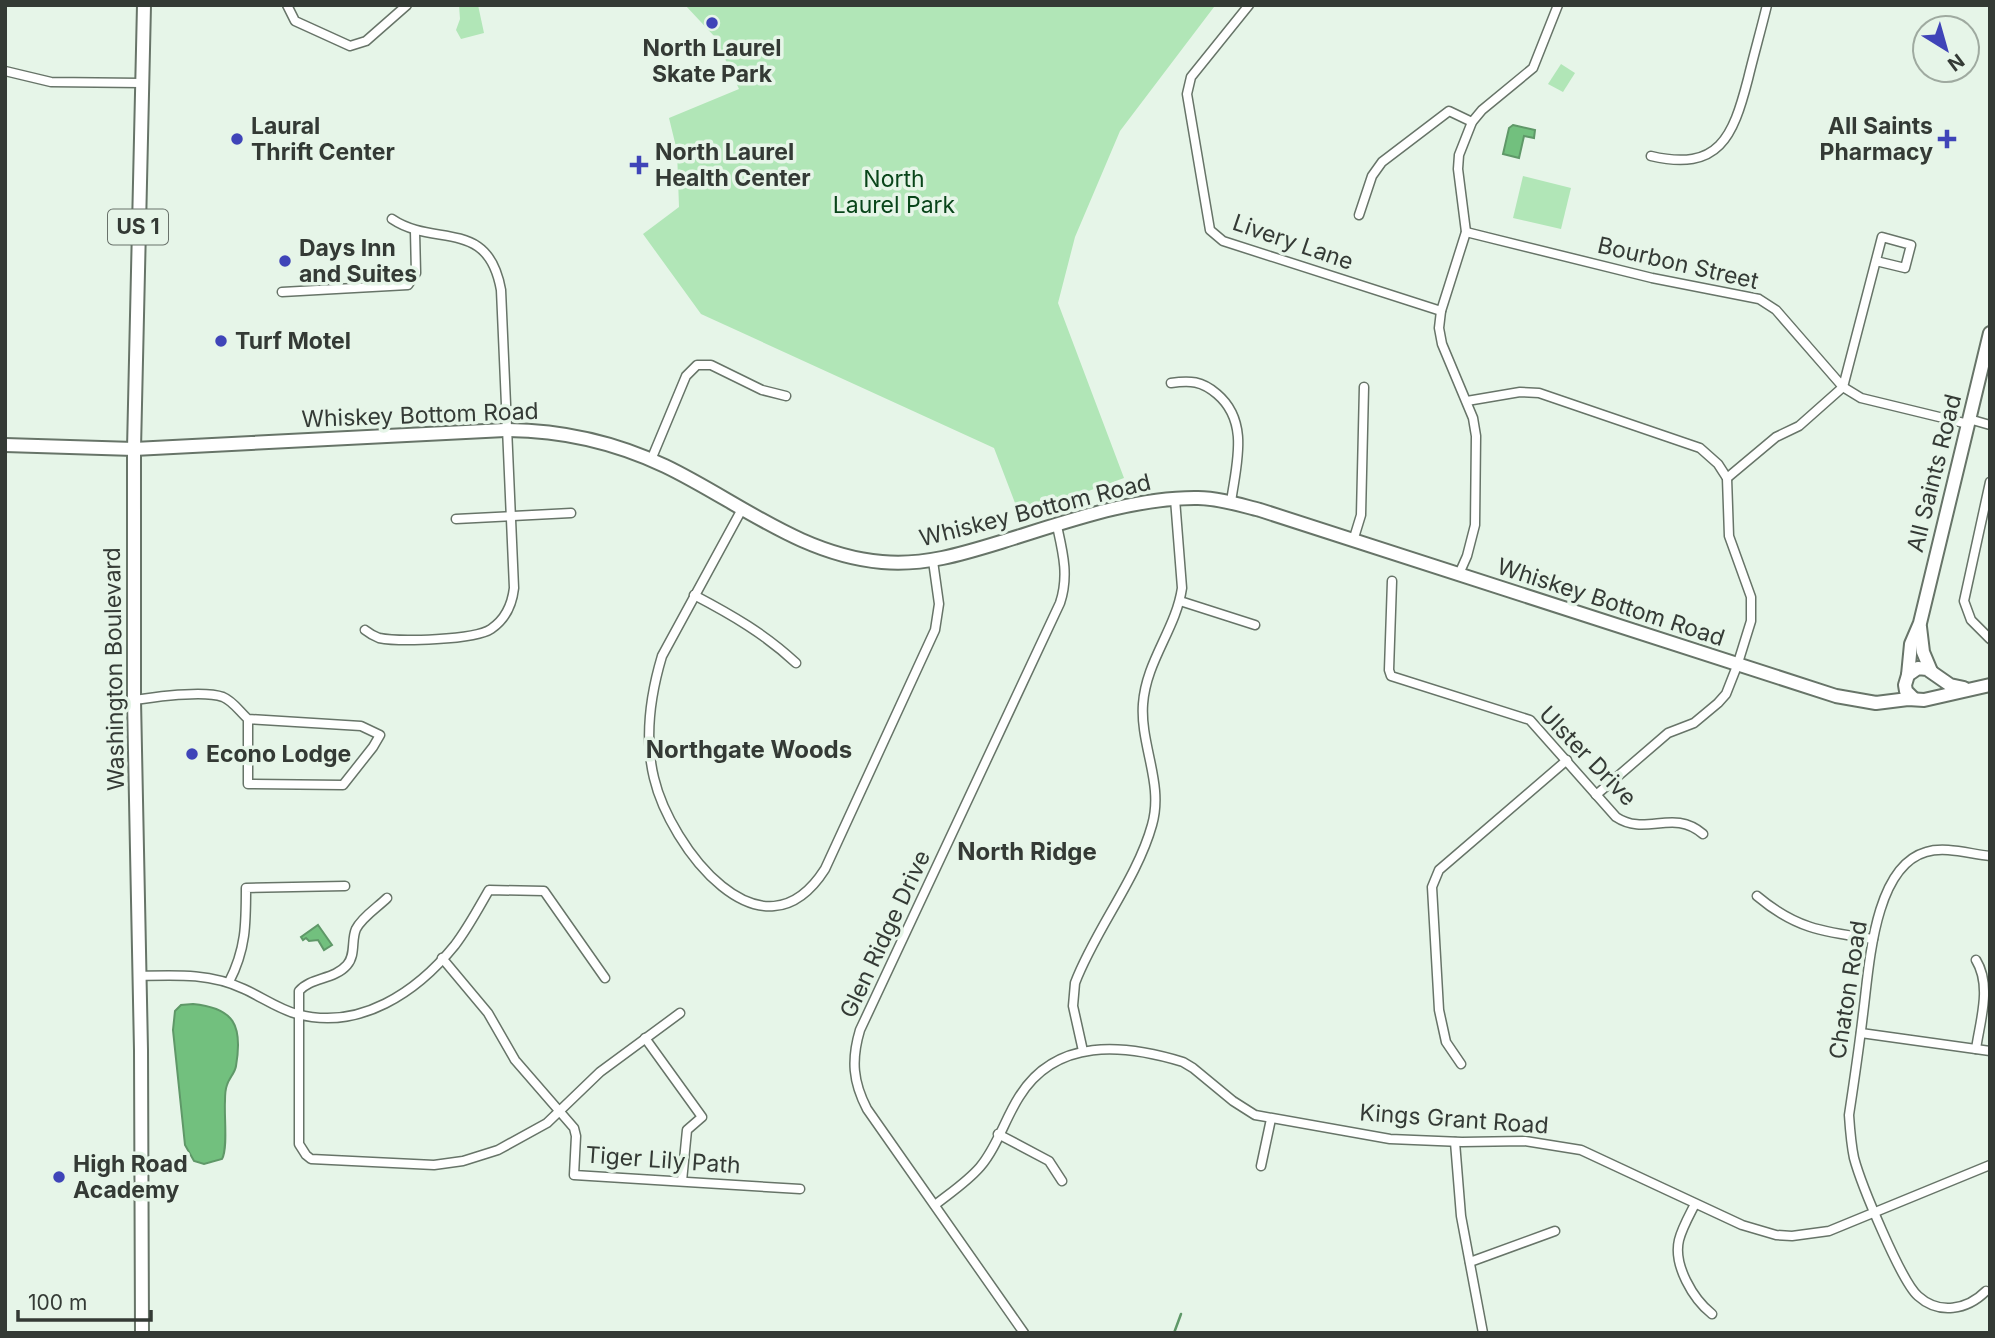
<svg xmlns="http://www.w3.org/2000/svg" width="1995" height="1338" font-family="Inter,sans-serif">
<style>
.green{fill:#b1e6b7}
.water{fill:#72c07e;stroke:#5f9868;stroke-width:2}
.lines{fill:none;stroke-linecap:round;stroke-linejoin:round}
.stream{stroke:#5f9868;stroke-width:2.5}
.street-casing{stroke:#677468;stroke-width:11}
.secondary-casing{stroke:#677468;stroke-width:16}
.primary-casing{stroke:#677468;stroke-width:16}
.street{stroke:#fff;stroke-width:8}
.secondary{stroke:#fff;stroke-width:12}
.primary{stroke:#fff;stroke-width:12}
.poi-dot{fill:#3f44b8;stroke:#e6f5e8;stroke-width:2.5}
.labels{text-anchor:middle;stroke-width:7;stroke-linejoin:round;paint-order:stroke}
.shield{fill:#e6f5e8;stroke:#69726b;stroke-width:2}
.shield-label{font-size:21px;font-weight:bold;fill:#343a35}
.poi-label{font-size:23px;font-weight:bold;fill:#343a35;stroke:#e6f5e8;text-anchor:start}
.park-label{font-size:23px;fill:#09451a;stroke:#e6f5e8}
.street-label{font-size:23px;fill:#343a35;stroke:#e6f5e8}
.neighbourhood-label{font-size:24px;font-weight:bold;fill:#343a35;stroke:#e6f5e8}
</style>
<rect width="100%" height="100%" fill="#e6f5e8"/>
<g class="green">
<path d="M 459,5 L 478,5 L 484,33 L 461,39 L 456,30 L 460,19 Z"/>
<path d="M 685,5 L 1212,5 L 1214,7 L 1120,131 L 1075,237 L 1058,303 L 1124,478 L 1020,516 L 994,448 L 701,314 L 643,234 L 679,207 L 677,151 L 669,118 L 739,89 L 715,37 Z"/>
<path d="M 1561,64 L 1575,73 L 1563,92 L 1548,84 Z"/>
<path d="M 1523,176 L 1571,188 L 1561,229 L 1513,218 Z"/>
</g>
<g class="water">
<path d="M 1513,125 L 1535,130 L 1534,138 L 1524,136 L 1519,158 L 1503,154 L 1509,128 Z"/>
<path d="M 318,925 L 332,945 L 324,950 L 318,940 L 309,941 L 306,938 L 303,940 L 301,937 Z"/>
<path d="M 193,1004 C 234,1008 243,1025 236,1066 C 235,1073 229,1078 227,1085 C 225,1090 225,1096 225,1101 C 224,1116 228,1148 222,1159 L 204,1164 L 194,1161 L 185,1145 L 173,1030 L 175,1011 L 181,1005 Z"/>
</g>
<g class="lines">
<path class="stream" d="M 1174,1333 L 1181,1314"/>
<defs>
<g id="street">
<path d="M 287,5 L 295,21 L 350,46 L 366,41 L 407,5"/>
<path d="M 1249,5 L 1191,77 L 1187,94 L 1210,230 L 1223,241 L 1441,311"/>
<path d="M 5,71 L 51,82 L 141,83"/>
<path d="M 1651,156 C 1719,172 1733,137 1748,79 C 1754,54 1761,30 1767,5"/>
<path d="M 1359,215 L 1372,176 L 1382,162 L 1449,111 L 1472,122"/>
<path d="M 1466,232 L 1652,278 L 1759,299 L 1776,310 L 1843,387 L 1861,398 L 1968,424"/>
<path d="M 282,292 L 408,285 L 416,273 L 415,231"/>
<path d="M 1171,383 C 1190,380 1202,381 1217,394 C 1250,422 1236,465 1231,502"/>
<path d="M 1467,401 L 1520,392 L 1539,393 L 1700,448 L 1718,464 L 1727,478 L 1729,536 L 1751,597 L 1751,621 L 1737,666 L 1726,694 L 1718,703 L 1694,723 L 1668,733 L 1596,795"/>
<path d="M 1969,419 L 1990,425"/>
<path d="M 651,460 L 686,376 L 697,365 L 711,365 L 762,390 L 786,396"/>
<path d="M 1727,478 L 1776,437 L 1799,426 L 1843,387 L 1882,237 L 1911,245 L 1905,268 L 1876,261"/>
<path d="M 1990,482 L 1964,601 L 1971,620 L 1990,639"/>
<path d="M 742,509 L 662,656 C 650,696 644,737 654,778 C 670,846 762,968 825,869 L 935,630 L 939,604 L 933,561"/>
<path d="M 456,519 L 571,513"/>
<path d="M 1353,541 L 1361,515 L 1364,387"/>
<path d="M 1459,574 L 1467,556 L 1475,525 L 1476,436 L 1473,418 L 1442,344 L 1439,328 L 1441,311 L 1466,232 L 1458,169 L 1459,155 L 1472,122 L 1482,110 L 1533,68 L 1558,5"/>
<path d="M 1392,581 L 1389,670 L 1391,676 L 1530,720 L 1616,817 C 1646,837 1673,808 1703,834"/>
<path d="M 694,595 C 732,615 765,634 796,663"/>
<path d="M 1180,601 L 1255,625"/>
<path d="M 365,630 C 370,634 374,636 379,638 C 399,642 475,640 491,629 C 506,619 512,605 514,588 L 501,290 C 488,217 435,248 392,219"/>
<path d="M 134,700 C 154,697 204,690 223,697 C 233,701 240,712 248,719 L 361,726 L 380,735 L 373,747 L 343,785 L 248,784 L 248,719"/>
<path d="M 1757,896 C 1796,929 1824,932 1873,939"/>
<path d="M 387,898 C 378,907 362,917 356,929 C 351,940 356,955 347,965 C 334,980 311,977 299,991 L 299,1144 L 306,1155 L 311,1159 L 434,1165 L 463,1161 L 498,1150 L 547,1123 L 600,1072 L 680,1013"/>
<path d="M 442,958 L 488,1013 L 515,1060 L 574,1128 L 576,1136 L 574,1175 L 800,1189"/>
<path d="M 1976,960 C 1992,986 1980,1021 1976,1049"/>
<path d="M 139,976 C 176,975 210,973 244,989 C 262,997 278,1009 297,1014 C 360,1031 417,992 455,945 C 468,928 478,909 489,890 L 544,891 L 605,978"/>
<path d="M 229,982 C 246,949 246,924 246,888 L 345,886"/>
<path d="M 1861,1033 L 1990,1051"/>
<path d="M 645,1038 L 702,1117 L 687,1130 L 682,1181"/>
<path d="M 1083,1051 L 1073,1006 L 1075,983 C 1095,930 1137,879 1152,825 C 1164,784 1140,745 1143,704 C 1146,661 1176,629 1182,588 L 1175,499"/>
<path d="M 1461,1064 L 1446,1042 L 1439,1010 L 1432,887 L 1439,870 L 1567,760"/>
<path d="M 998,1134 L 1049,1161 L 1062,1181"/>
<path d="M 1455,1142 L 1461,1216 L 1483,1333"/>
<path d="M 1261,1166 L 1271,1119"/>
<path d="M 1695,1204 C 1689,1216 1682,1228 1679,1240 C 1673,1265 1693,1299 1712,1314"/>
<path d="M 935,1205 C 950,1193 967,1182 980,1167 C 997,1147 1005,1119 1019,1097 C 1056,1037 1124,1044 1183,1062 L 1193,1068 L 1233,1101 L 1255,1115 L 1390,1139 L 1462,1142 L 1525,1141 L 1581,1150 L 1742,1225 L 1776,1235 L 1792,1236 L 1829,1231 L 1990,1165"/>
<path d="M 1470,1262 L 1555,1231"/>
<path d="M 1986,1291 C 1967,1310 1939,1315 1918,1296 C 1901,1281 1861,1184 1854,1158 C 1851,1144 1850,1130 1849,1115 C 1854,1082 1859,1048 1863,1014 C 1869,970 1873,867 1926,852 C 1945,846 1970,854 1990,856"/>
<path d="M 1024,1333 L 867,1109 C 853,1082 851,1060 860,1030 L 1060,603 C 1069,576 1063,553 1057,526"/>
</g>
<g id="secondary">
<path d="M 5,445 L 134,449 L 505,430 C 561,430 614,442 665,466 C 736,500 800,555 882,562 C 923,566 962,554 1001,542 C 1063,523 1133,497 1198,498 C 1219,498 1240,505 1260,510 L 1836,696 L 1876,703 L 1908,699 L 1924,700 L 1990,685"/>
<path d="M 1920,627 L 1923,652 L 1931,671"/>
<path d="M 1908,675 L 1911,644 L 1920,623 L 1990,333"/>
<path d="M 1914,699 L 1906,691 L 1905,685 L 1908,675 L 1918,668 L 1927,669 L 1950,685 L 1964,688"/>
</g>
<path id="primary" d="M 142,1333 L 141,1050 L 134,700 L 134,449 L 144,5"/>
</defs>
<use href="#street" class="street-casing"/>
<use href="#secondary" class="secondary-casing"/>
<use href="#primary" class="primary-casing"/>
<use href="#street" class="street"/>
<use href="#secondary" class="secondary"/>
<use href="#primary" class="primary"/>
</g>
<g class="poi-dot">
<circle cx="712" cy="23" r="7"/>
<circle cx="237" cy="139" r="7"/>
<path d="M1943.5 128.5h7v7h7v7h-7v7h-7v-7h-7v-7h7z"/>
<path d="M635.5 154.5h7v7h7v7h-7v7h-7v-7h-7v-7h7z"/>
<circle cx="285" cy="261" r="7"/>
<circle cx="221" cy="341" r="7"/>
<circle cx="192" cy="754" r="7"/>
<circle cx="59" cy="1177" r="7"/>
</g>
<g class="labels">
<rect class="shield" x="108" y="209.5" width="60" height="35" rx="5"/>
<g class="shield-label">
<text x="138" y="234">US 1</text>
</g>
<g class="poi-label">
<text x="712" y="56" text-anchor="middle">North Laurel<tspan x="712" dy="26">Skate Park</tspan></text>
<text x="251" y="134">Laural<tspan x="251" dy="26">Thrift Center</tspan></text>
<text x="1933" y="134" text-anchor="end">All Saints<tspan x="1933" dy="26">Pharmacy</tspan></text>
<text x="655" y="160">North Laurel<tspan x="655" dy="26">Health Center</tspan></text>
<text x="299" y="256">Days Inn<tspan x="299" dy="26">and Suites</tspan></text>
<text x="235" y="349">Turf Motel</text>
<text x="206" y="762">Econo Lodge</text>
<text x="73" y="1172">High Road<tspan x="73" dy="26">Academy</tspan></text>
</g>
<g class="park-label">
<text x="894" y="187">North<tspan x="894" dy="26">Laurel Park</tspan></text>
</g>
<g class="street-label">
<text transform="translate(1293 242) rotate(19)" y="8">Livery Lane</text>
<text transform="translate(1678 263) rotate(13)" y="8">Bourbon Street</text>
<text transform="translate(420 415) rotate(-2)" y="8">Whiskey Bottom Road</text>
<text transform="translate(1934 473) rotate(-76)" y="8">All Saints Road</text>
<text transform="translate(1035 510) rotate(-14)" y="8">Whiskey Bottom Road</text>
<text transform="translate(1611 602) rotate(18)" y="8">Whiskey Bottom Road</text>
<text transform="translate(114 669) rotate(-91)" y="8">Washington Boulevard</text>
<text transform="translate(1588 756) rotate(46)" y="8">Ulster Drive</text>
<text transform="translate(885 934) rotate(-65)" y="8">Glen Ridge Drive</text>
<text transform="translate(1848 990) rotate(-81)" y="8">Chaton Road</text>
<text transform="translate(1454 1119) rotate(4)" y="8">Kings Grant Road</text>
<text transform="translate(663 1160) rotate(4)" y="8">Tiger Lily Path</text>
</g>
<g class="neighbourhood-label">
<text x="749" y="758">Northgate Woods</text>
<text x="1027" y="860">North Ridge</text>
</g>
</g>
<rect width="1995" height="1338" fill="none" stroke="#343a35" stroke-width="14"/>
<g transform="translate(1946 49) rotate(143)"><circle r="33" fill="#e6f5e8" stroke="#9faaa0" stroke-width="2"/>
<path d="M0-5L12 26L0 18L-12 26Z" fill="#3f44b8"/>
<text y="-10" font-size="19" font-weight="bold" text-anchor="middle" fill="#343a35">N</text>
</g>
<path d="M18 1310v10h133v-10" fill="none" stroke="#343a35" stroke-width="3.5"/>
<text x="28" y="1310" font-size="21" fill="#343a35" stroke="#e6f5e8" stroke-width="5" paint-order="stroke">100 m</text>
</svg>
